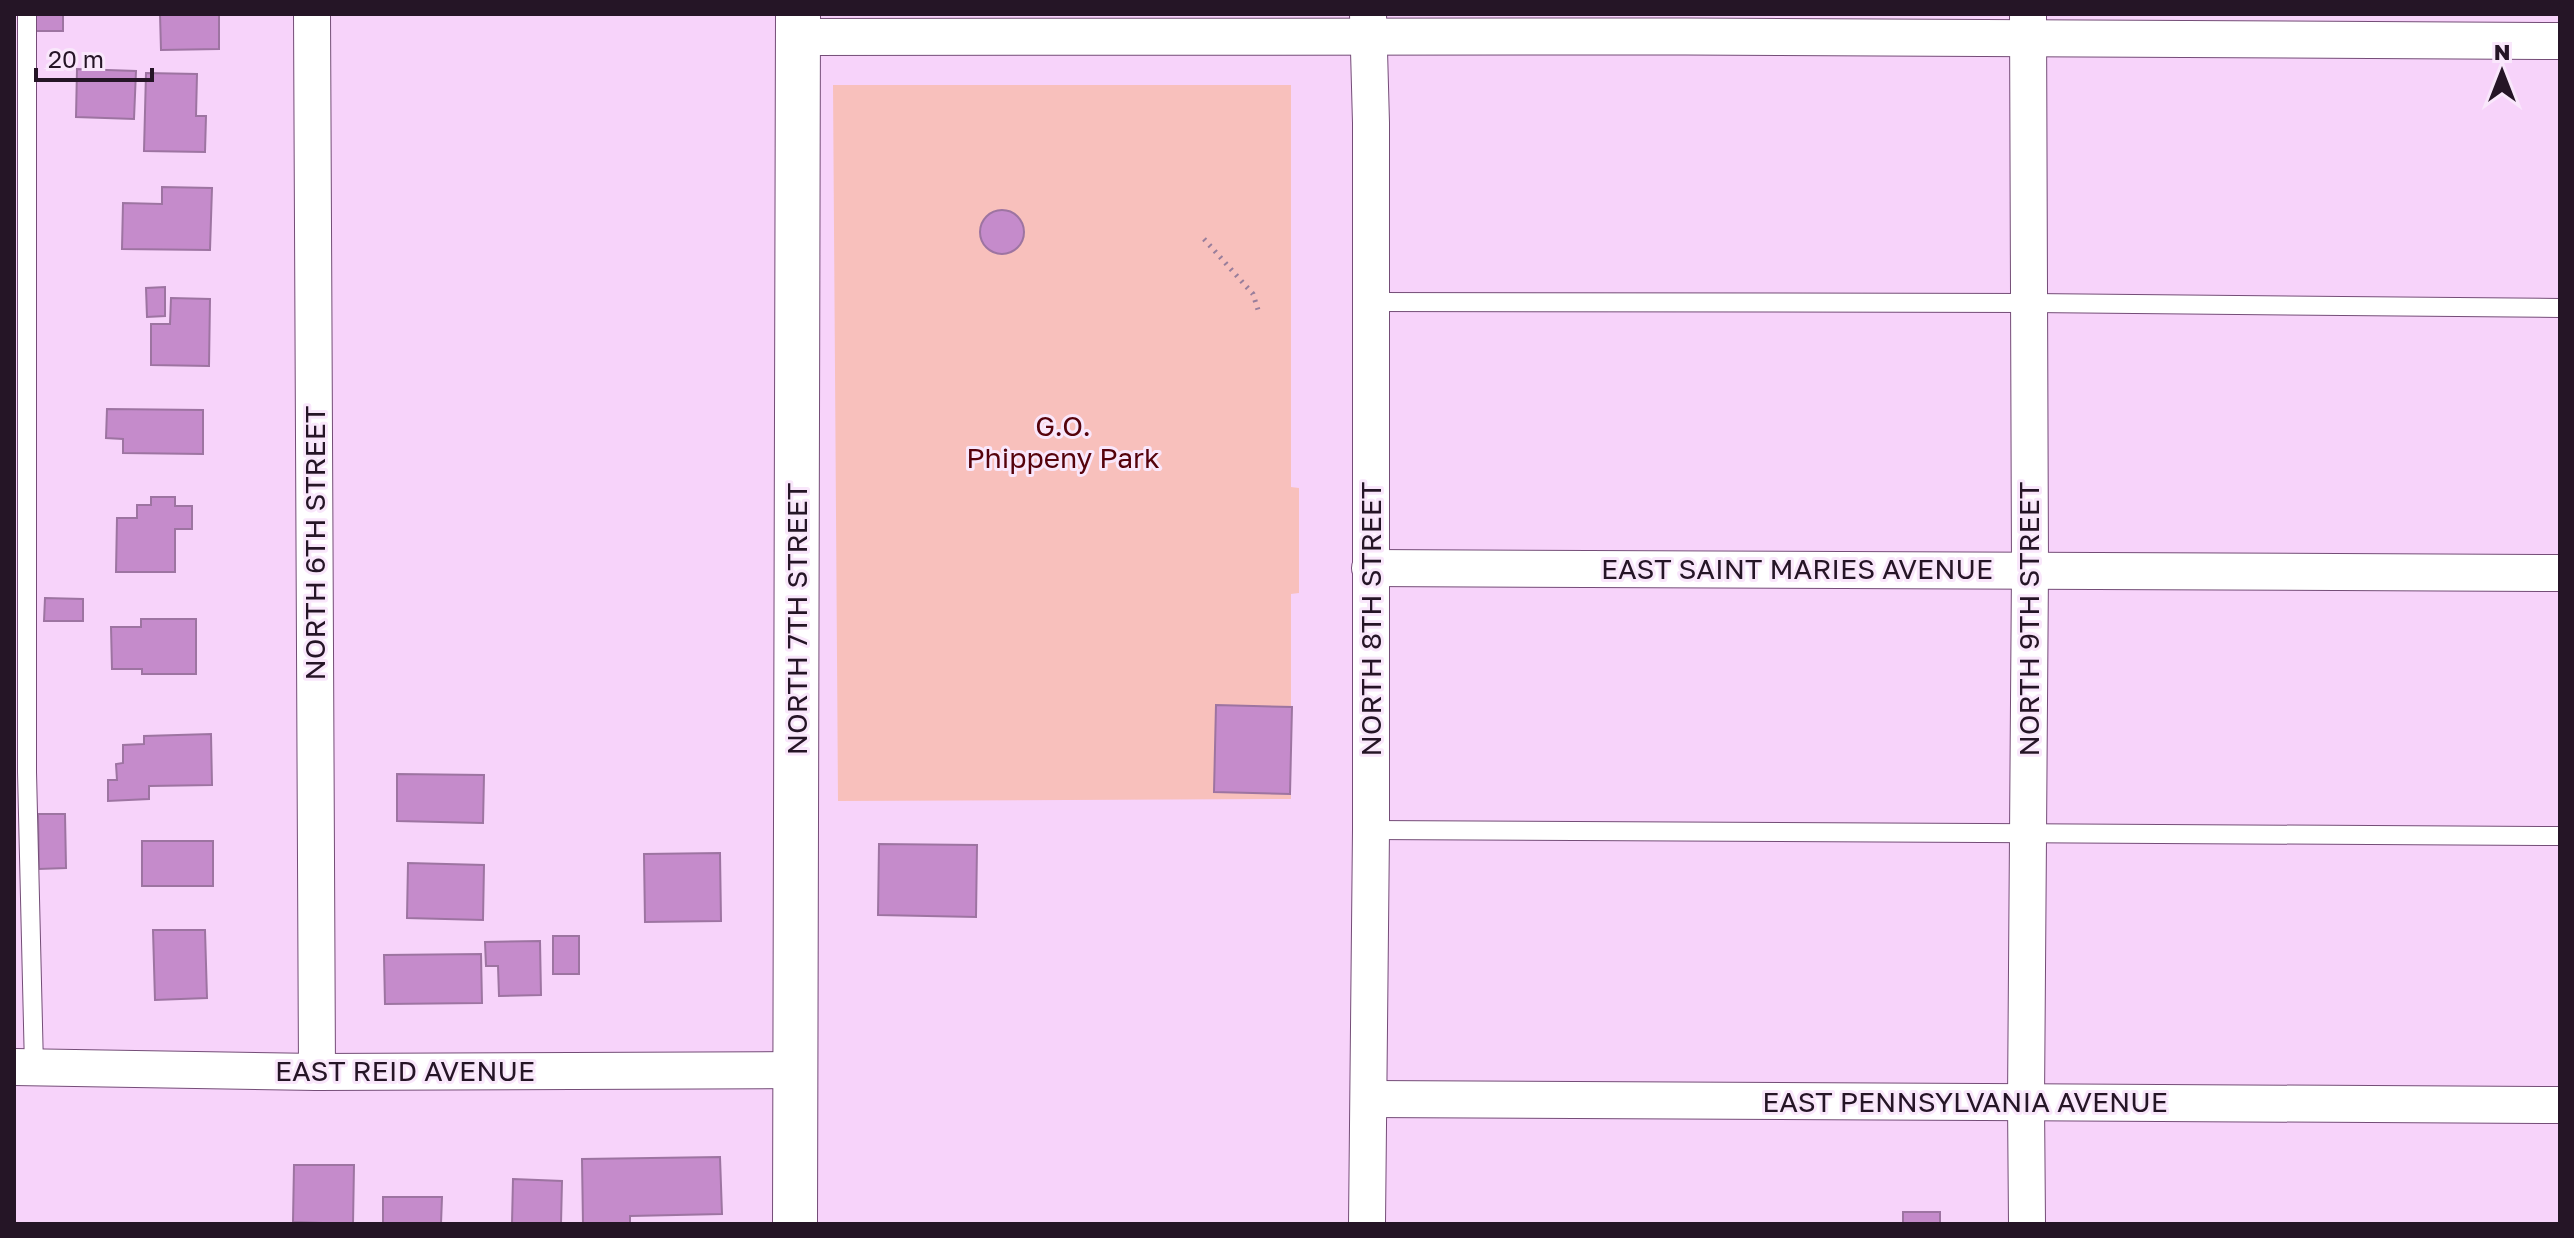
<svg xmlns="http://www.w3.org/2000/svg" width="2574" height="1238" font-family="'Golos Text',sans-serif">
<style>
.green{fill:#f8c0bc}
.building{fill:#c58bcb;stroke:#9d74a1;stroke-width:2}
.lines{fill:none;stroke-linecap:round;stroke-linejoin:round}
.service-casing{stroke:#744d77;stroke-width:20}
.minor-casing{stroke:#744d77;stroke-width:38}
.tertiary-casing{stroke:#744d77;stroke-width:46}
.path{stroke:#997e9b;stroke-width:5;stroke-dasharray:2 6;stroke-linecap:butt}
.service{stroke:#fff;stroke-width:18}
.minor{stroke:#fff;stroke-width:36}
.tertiary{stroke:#fff;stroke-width:44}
.labels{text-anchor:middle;stroke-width:6;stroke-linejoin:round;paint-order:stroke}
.park-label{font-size:28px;fill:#55020b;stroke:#f9e7fb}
.street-label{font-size:28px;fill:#251526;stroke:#f9e7fb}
</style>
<rect width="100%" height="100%" fill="#f7d3fa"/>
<path class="green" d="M 833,85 L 1291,85 L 1291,487 L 1299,488 L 1299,593 L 1291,594 L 1291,799 L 838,801 Z"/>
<g class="building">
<rect x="35" y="14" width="28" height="17"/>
<path d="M 160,14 L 219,14 L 219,49 L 161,50 Z"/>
<path d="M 77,69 L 136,71 L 134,119 L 76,117 Z"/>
<path d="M 146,73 L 197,74 L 196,116 L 206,116 L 205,152 L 144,151 Z"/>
<path d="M 162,187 L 212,188 L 210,250 L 122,249 L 123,203 L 162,204 Z"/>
<circle cx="1002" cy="232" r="22"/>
<path d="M 165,287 L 165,316 L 147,317 L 146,288 Z"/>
<path d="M 171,298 L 210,299 L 209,366 L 151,365 L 151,324 L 170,324 Z"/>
<path d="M 107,409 L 203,410 L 203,454 L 123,453 L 123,439 L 106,438 Z"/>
<path d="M 151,497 L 175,497 L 175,506 L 192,506 L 192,529 L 175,529 L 175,572 L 116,572 L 117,518 L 137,518 L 137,505 L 151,505 Z"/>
<path d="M 45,598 L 83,599 L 83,621 L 44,621 Z"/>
<path d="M 141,619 L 196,619 L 196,674 L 142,674 L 142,669 L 112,669 L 111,627 L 141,627 Z"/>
<path d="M 1216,705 L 1292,707 L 1290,794 L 1214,792 Z"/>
<path d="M 211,734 L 212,785 L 149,786 L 149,799 L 108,801 L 108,780 L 117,780 L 116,764 L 123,763 L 123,745 L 144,744 L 144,736 Z"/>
<path d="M 397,774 L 484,775 L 483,823 L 397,821 Z"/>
<path d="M 38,814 L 65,814 L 66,868 L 39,869 Z"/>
<rect x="142" y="841" width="71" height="45"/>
<path d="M 879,844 L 977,845 L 976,917 L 878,915 Z"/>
<path d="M 720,853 L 721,921 L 645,922 L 644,854 Z"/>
<path d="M 408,863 L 484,865 L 483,920 L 407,918 Z"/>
<path d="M 153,930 L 205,930 L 207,998 L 155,1000 Z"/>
<rect x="553" y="936" width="26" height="38"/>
<path d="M 540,941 L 541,995 L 499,996 L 498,966 L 486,966 L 485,942 Z"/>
<path d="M 481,954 L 482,1003 L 385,1004 L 384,955 Z"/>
<path d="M 720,1157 L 722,1214 L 630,1216 L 630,1224 L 583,1224 L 582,1159 Z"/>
<path d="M 294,1165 L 354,1165 L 353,1224 L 293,1222 Z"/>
<path d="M 513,1179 L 562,1181 L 561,1224 L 512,1224 Z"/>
<path d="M 383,1197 L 442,1197 L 441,1224 L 383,1224 Z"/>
<rect x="1903" y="1212" width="37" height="12"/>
</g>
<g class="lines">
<defs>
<g id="service">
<path d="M 27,14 L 27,772 L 34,1067"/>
<path d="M 1370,302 L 2029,303 L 2560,308"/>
<path d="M 1371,830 L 2560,836"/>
</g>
<g id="minor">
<path d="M 312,14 L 317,1072"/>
<path d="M 798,37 C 1385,35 1973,36 2560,41"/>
<path d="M 1370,568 L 2560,573"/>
<path d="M 14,1067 L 317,1072 L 797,1070"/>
<path d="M 1370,1099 L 2560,1105"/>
<path d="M 1367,1224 L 1371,830 L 1371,123 L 1368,14"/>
<path d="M 2027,1224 L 2026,1102 L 2030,569 L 2028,14"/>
</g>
<path id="tertiary" d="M 795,1224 L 798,14"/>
</defs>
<use href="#service" class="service-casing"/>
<use href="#minor" class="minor-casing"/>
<use href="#tertiary" class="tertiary-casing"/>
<path class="path" d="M 1204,239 L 1253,294 L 1259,313"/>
<use href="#service" class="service"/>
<use href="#minor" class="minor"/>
<use href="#tertiary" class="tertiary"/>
</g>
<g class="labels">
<g class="park-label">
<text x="1063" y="436">G.O.<tspan x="1063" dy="32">Phippeny Park</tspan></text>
</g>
<g class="street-label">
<text transform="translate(315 543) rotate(-90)" y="10">NORTH 6TH STREET</text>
<text x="1797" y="579">EAST SAINT MARIES AVENUE</text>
<text transform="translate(797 619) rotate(-90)" y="10">NORTH 7TH STREET</text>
<text transform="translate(1371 619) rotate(-90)" y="10">NORTH 8TH STREET</text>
<text transform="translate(2029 619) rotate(-90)" y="10">NORTH 9TH STREET</text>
<text x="405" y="1081">EAST REID AVENUE</text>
<text x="1965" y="1112">EAST PENNSYLVANIA AVENUE</text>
</g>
</g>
<rect width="2574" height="1238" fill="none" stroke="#251526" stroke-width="32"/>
<g transform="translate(2502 72)" stroke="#f9e7fb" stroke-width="6" paint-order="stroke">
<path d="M0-6L14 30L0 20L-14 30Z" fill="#251526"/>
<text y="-12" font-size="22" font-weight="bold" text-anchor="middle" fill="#251526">N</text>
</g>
<path d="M36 68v12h116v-12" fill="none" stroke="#251526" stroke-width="4"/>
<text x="48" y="68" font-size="24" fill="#251526" stroke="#f9e7fb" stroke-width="6" paint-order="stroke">20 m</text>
</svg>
